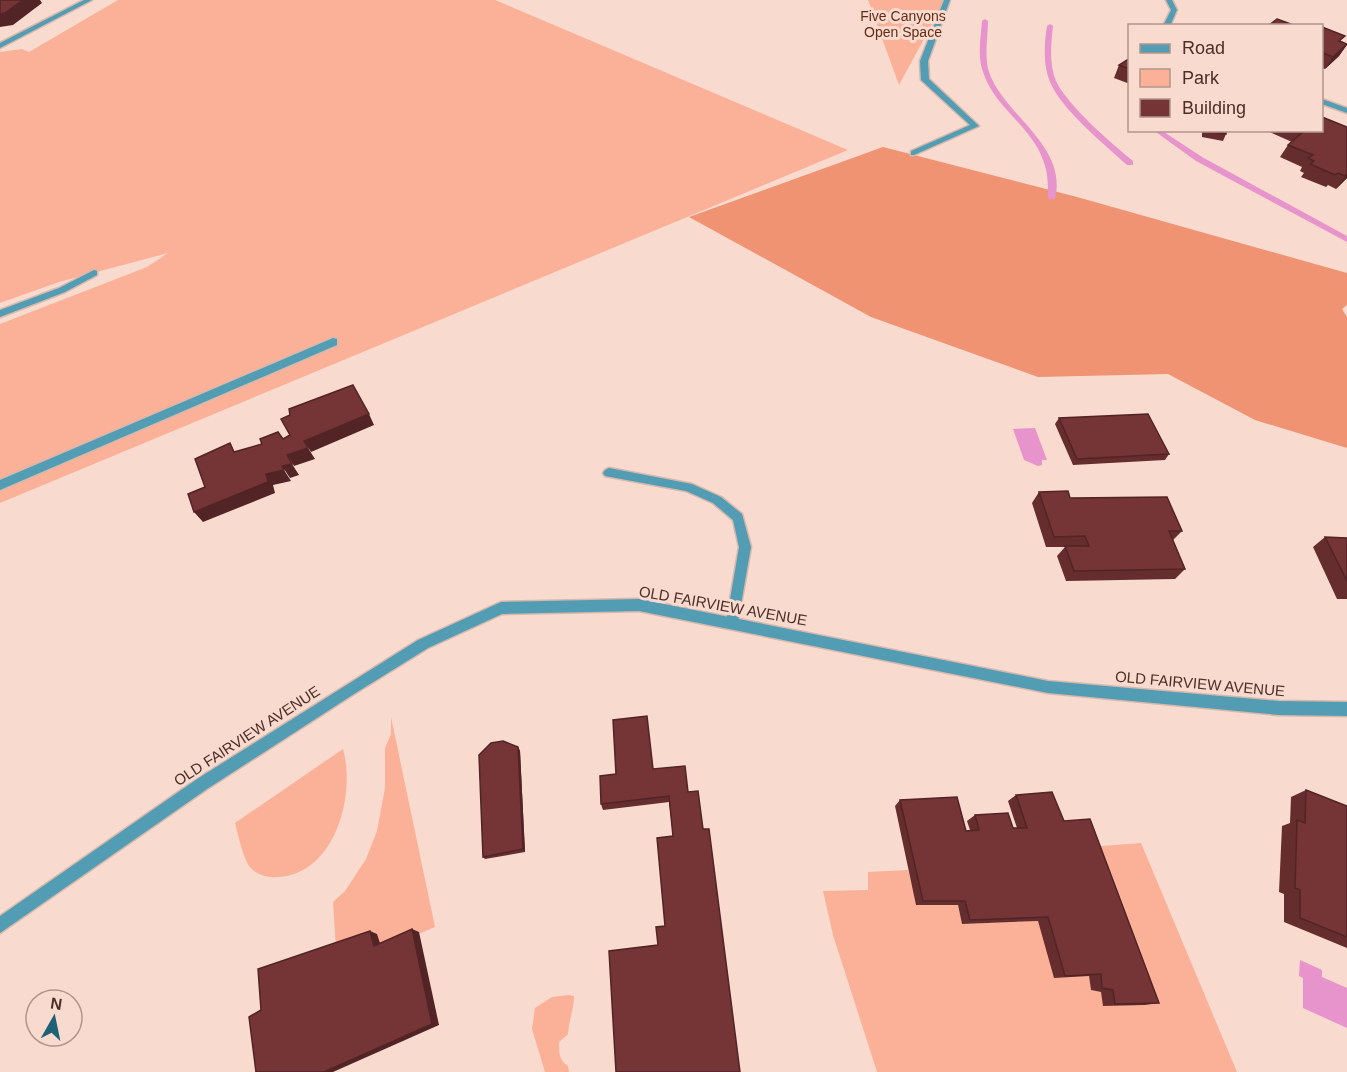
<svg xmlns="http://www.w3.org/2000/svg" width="1347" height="1072" font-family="Helvetica,sans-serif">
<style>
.green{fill:#fab198}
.forest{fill:#ef9373}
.water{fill:#e694cb}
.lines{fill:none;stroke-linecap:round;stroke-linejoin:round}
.stream{fill:#e694cb;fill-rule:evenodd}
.service-casing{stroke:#d6b8ad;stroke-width:3}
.minor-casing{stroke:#d6b8ad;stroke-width:3}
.service{fill:#529db3;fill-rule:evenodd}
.minor{fill:#529db3;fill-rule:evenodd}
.wall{fill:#652d2e}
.shaded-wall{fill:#522426}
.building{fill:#753436;stroke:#522426;stroke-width:1.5}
.labels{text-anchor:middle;stroke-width:6;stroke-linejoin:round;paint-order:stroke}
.far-park-label{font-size:14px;fill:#652b16;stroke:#f8dacf}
.street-label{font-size:15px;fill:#4c2f25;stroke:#f8dacf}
</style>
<rect width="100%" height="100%" fill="#f8dacf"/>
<g class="green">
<path d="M 118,0 L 495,0 L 848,150 L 0,503 L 0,324 L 147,267 L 168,253 L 59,282 L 0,303 L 0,52 L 22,49 L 29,52 Z"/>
<path d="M 868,0 L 945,0 L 899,85 Z"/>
<path d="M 391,717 L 435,927 L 382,949 L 377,935 L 336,949 L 333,902 L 345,891 L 366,859 L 377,831 L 385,788 L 385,748 L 391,734 Z"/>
<path d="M 343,749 C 356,796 335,873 279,877 C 270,878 256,875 250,867 C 243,858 238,834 235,823 Z"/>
<path d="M 1141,843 L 1237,1072 L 877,1072 L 833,935 L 823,891 L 868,890 L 868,872 L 908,870 L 917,905 L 958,905 L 962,924 L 1038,921 L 1089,976 L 1091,990 L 1101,992 L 1089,847 Z"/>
<path d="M 569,995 L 574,996 C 574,1009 569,1019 568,1034 L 559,1042 C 559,1053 559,1060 568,1066 L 569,1072 L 545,1072 L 532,1029 L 535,1008 L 552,997 Z"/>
</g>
<path class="forest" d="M 883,147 L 1077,197 L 1347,273 L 1347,305 L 1342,309 L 1347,317 L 1347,448 L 1255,420 L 1168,374 L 1038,377 L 871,317 L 689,217 Z"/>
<g class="water">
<path d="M 1035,428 L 1047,460 L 1042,460 L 1042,465 L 1038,466 L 1024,460 L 1013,429 Z"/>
<path d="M 1300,960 L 1322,970 L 1322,977 L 1347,988 L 1347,1028 L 1303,1008 L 1303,978 L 1299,976 Z"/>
</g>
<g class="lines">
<g class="stream">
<path d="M 985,19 L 988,21 C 988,37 984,56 989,72 C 1004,116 1068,145 1055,199 L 1049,199 L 1048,197 C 1048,184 1048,172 1043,160 C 1031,126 994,107 983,72 C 977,56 981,37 982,21 Z"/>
<path d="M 1050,24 L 1053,26 C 1051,44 1049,64 1056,81 C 1067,105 1112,144 1133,161 L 1133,165 L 1127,165 C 1104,144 1062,110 1050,82 C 1043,65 1044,44 1047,26 Z"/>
<path d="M 1153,130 L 1161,130 L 1202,157 L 1347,236 L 1347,242 L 1196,161 Z"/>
</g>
<defs>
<g id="service">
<path d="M 944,0 L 950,0 L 928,61 L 929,79 L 979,126 L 914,155 L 911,155 L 911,151 L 970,125 L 921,80 L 920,61 Z"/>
<path d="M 1166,0 L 1172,0 L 1177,10 L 1170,26 L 1163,26 L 1171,10 Z"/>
<path d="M 94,270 L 97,271 L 97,275 L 65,292 L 0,317 L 0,310 L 59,288 Z"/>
<path d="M 333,338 L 337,339 L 337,345 L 0,490 L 0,480 Z"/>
<path d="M 609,468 L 692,484 L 721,497 L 742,514 L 751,547 L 737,627 L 732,629 L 727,627 L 726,623 L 739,547 L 733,520 L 713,503 L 686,491 L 605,476 L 603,473 L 605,470 Z"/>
</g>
<g id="minor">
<path d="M 84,0 L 92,0 L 0,48 L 0,43 Z"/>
<path d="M 1322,99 L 1347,108 L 1347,113 L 1322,104 Z"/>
<path d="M 639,599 L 1048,681 L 1279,701 L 1347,702 L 1347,716 L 1279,715 L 1048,693 L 639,611 L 502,614 L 428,648 L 354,694 L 207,789 L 0,933 L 0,916 L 197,779 L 418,640 L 501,602 Z"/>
</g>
</defs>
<use href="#service" class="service-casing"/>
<use href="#minor" class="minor-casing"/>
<use href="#service" class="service"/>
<use href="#minor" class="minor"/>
</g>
<g class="wall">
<path d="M 1322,27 L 1347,45 L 1339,56 L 1325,69 L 1322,68 Z"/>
<path d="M 1130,58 L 1130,84 L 1114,78 L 1119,65 Z"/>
<path d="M 1347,127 L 1347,178 L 1336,189 L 1328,185 L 1326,187 L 1301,177 L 1304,173 L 1300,171 L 1302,167 L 1280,157 L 1288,145 L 1292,142 L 1265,130 L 1322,130 Z"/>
<path d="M 1202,130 L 1226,130 L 1226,134 L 1223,141 L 1202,137 Z"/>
<path d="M 1059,418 L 1169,454 L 1165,460 L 1073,465 L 1055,424 Z"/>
<path d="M 1039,492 L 1070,498 L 1182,531 L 1173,540 L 1185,569 L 1175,579 L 1066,581 L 1057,556 L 1065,547 L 1046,547 L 1032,503 Z"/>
<path d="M 1325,537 L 1347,538 L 1347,599 L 1337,599 L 1313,547 Z"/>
<path d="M 518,747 L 520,751 L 525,852 L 485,859 L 483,857 Z"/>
<path d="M 653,769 L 688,792 L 703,829 L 658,945 L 665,926 L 673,836 L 669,802 L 603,810 L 601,804 Z"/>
<path d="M 1306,790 L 1347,806 L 1347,948 L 1284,922 L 1284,894 L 1279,892 L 1282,826 L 1290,823 L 1291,797 Z"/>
<path d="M 1016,795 L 1064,821 L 1159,1003 L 1145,1005 L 1103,1006 L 1101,992 L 1091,990 L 1089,976 L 1054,978 L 1038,921 L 962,924 L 958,905 L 916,905 L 895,806 L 900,800 L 966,831 L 970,830 L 967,821 L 975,815 L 1013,828 L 1017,828 L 1008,801 Z"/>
</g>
<g class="shaded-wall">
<path d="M 23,0 L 40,0 L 42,3 L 13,25 L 0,27 L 0,14 Z"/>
<path d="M 1347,44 L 1339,56 L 1325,69 L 1333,57 Z"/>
<path d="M 1347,174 L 1347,178 L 1336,189 L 1345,176 Z"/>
<path d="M 369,414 L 374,425 L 311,452 L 304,441 Z"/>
<path d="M 308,448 L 315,459 L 294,466 L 287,455 Z"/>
<path d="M 292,464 L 299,475 L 290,478 L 282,466 Z"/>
<path d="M 284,470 L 291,481 L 273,485 L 275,493 L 203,522 L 194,512 L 266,474 Z"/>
<path d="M 518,747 L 520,751 L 525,852 L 523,849 Z"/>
<path d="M 412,929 L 419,932 L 439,1025 L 333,1072 L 324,1072 Z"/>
<path d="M 370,931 L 377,934 L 382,949 L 374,946 Z"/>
</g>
<g class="building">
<path d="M 0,0 L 23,0 L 5,13 L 0,14 Z"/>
<path d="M 1277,19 L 1296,26 L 1268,26 Z"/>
<path d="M 1322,27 L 1345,36 L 1339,41 L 1347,44 L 1333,57 L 1323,53 L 1322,54 Z"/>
<path d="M 1130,58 L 1130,69 L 1119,65 Z"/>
<path d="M 1322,117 L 1347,127 L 1347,174 L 1345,176 L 1338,173 L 1335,175 L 1310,164 L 1314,161 L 1308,158 L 1313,155 L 1288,145 L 1304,131 L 1303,130 L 1322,130 Z"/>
<path d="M 1206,130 L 1226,130 L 1226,134 L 1206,131 Z"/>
<path d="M 353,385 L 369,414 L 304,441 L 308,448 L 287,455 L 292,464 L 282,466 L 284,470 L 266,474 L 268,482 L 194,512 L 188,494 L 205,487 L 195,459 L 230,443 L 234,452 L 262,444 L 260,439 L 278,432 L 283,439 L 290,435 L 281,419 L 290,415 L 289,409 Z"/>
<path d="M 1148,414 L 1169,454 L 1077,459 L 1059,418 Z"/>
<path d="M 1068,491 L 1070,498 L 1167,497 L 1182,531 L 1169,531 L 1185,569 L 1074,571 L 1065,546 L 1089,546 L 1085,536 L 1054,537 L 1039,492 Z"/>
<path d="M 1325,537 L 1347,538 L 1347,581 Z"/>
<path d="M 647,716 L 653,769 L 685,766 L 688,792 L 698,791 L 703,829 L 709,829 L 740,1072 L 616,1072 L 609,951 L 658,945 L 656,927 L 665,926 L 657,838 L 673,836 L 669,796 L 601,804 L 600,776 L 616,774 L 613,720 Z"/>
<path d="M 503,741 L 518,747 L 523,849 L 483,857 L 479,755 L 491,743 Z"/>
<path d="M 1306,790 L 1347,806 L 1347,937 L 1300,918 L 1300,890 L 1295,888 L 1297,820 L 1305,823 Z"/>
<path d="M 1052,792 L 1064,821 L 1090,819 L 1159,1003 L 1115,1004 L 1113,990 L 1102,988 L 1101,974 L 1065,976 L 1048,917 L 970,920 L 965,901 L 923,901 L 900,800 L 957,797 L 966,831 L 979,830 L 975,815 L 1008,813 L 1013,828 L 1027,828 L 1016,795 Z"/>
<path d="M 412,929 L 432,1024 L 324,1072 L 256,1072 L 249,1017 L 261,1010 L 258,969 L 370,931 L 374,946 Z"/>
</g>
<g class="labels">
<g class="far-park-label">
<text x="903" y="21">Five Canyons<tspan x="903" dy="16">Open Space</tspan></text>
</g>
<g class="street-label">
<text transform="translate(723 606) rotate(10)" y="5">OLD FAIRVIEW AVENUE</text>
<text transform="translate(1200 684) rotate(5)" y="5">OLD FAIRVIEW AVENUE</text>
<text transform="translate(247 736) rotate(-33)" y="5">OLD FAIRVIEW AVENUE</text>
</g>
</g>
<rect x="1128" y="24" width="195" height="108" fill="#f8dacf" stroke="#b3968b" stroke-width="1.5"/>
<rect x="1140" y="44" width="30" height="9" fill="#529db3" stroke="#b3968b" stroke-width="1.5"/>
<text x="1182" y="54" font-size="18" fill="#4c2f25">Road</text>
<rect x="1140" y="69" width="30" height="18" fill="#fab198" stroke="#b3968b" stroke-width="1.5"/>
<text x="1182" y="84" font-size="18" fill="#4c2f25">Park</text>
<rect x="1140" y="99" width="30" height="18" fill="#753436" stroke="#b3968b" stroke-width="1.5"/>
<text x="1182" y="114" font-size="18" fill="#4c2f25">Building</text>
<g transform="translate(54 1018) rotate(9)"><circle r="28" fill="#f8dacf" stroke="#b3968b" stroke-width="1.5"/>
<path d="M0-4.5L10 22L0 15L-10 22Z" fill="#1f6275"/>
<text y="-9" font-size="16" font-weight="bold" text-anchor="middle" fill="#4c2f25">N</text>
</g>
</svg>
